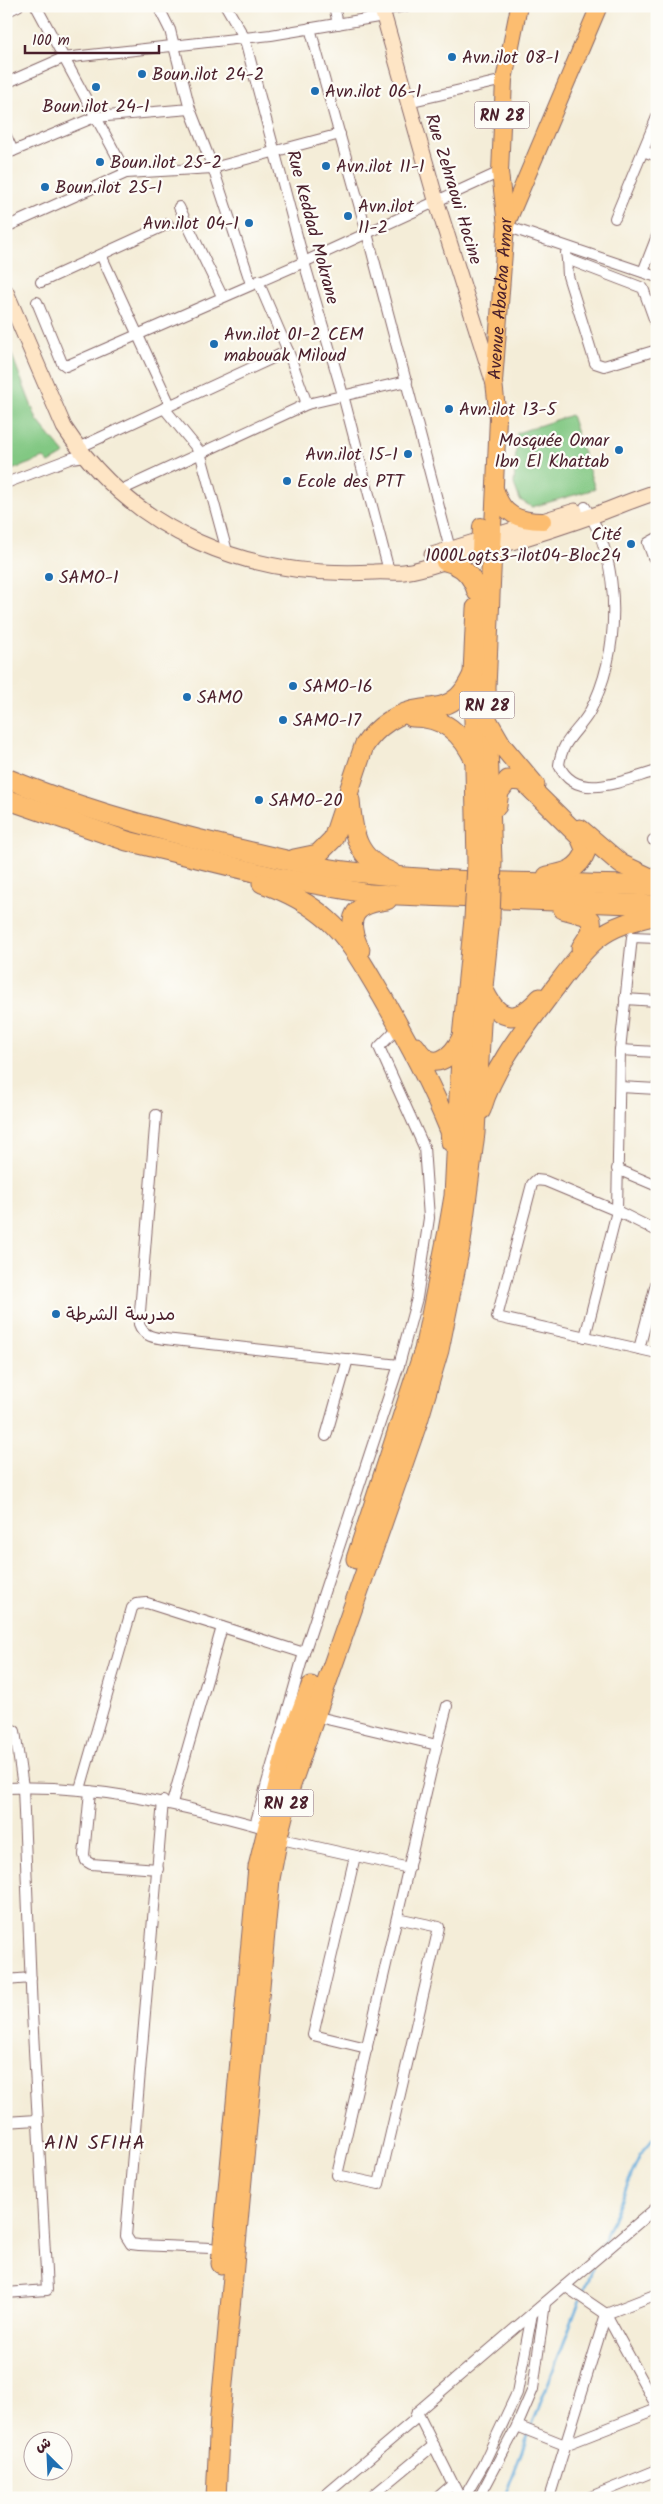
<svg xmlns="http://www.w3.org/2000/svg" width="663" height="2504" font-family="Kalam,'Playpen Sans Arabic',sans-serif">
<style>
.green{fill:#82c883;stroke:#667457}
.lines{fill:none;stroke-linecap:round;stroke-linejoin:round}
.stream{stroke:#65acdc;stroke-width:2.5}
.street-casing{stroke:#866768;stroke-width:12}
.secondary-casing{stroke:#866768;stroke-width:17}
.primary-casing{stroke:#866768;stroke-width:18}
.highway-casing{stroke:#866768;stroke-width:21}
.street{stroke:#fff;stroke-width:10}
.secondary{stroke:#fee5c5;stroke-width:15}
.primary{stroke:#fcbd6f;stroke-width:16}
.highway{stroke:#fcbd6f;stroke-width:19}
.highway-bridge-casing{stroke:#866768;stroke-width:21;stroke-linecap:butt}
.highway-bridge{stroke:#fcbd6f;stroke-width:19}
.poi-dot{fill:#1f6fb2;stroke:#fdfcf7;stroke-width:2}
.labels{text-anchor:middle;stroke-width:4.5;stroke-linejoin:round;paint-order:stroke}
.shield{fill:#fdfcf7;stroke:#806168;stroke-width:1}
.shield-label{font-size:16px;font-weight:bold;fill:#4a1f2b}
.poi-label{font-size:18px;fill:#4a1f2b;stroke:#fdfcf7;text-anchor:start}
.street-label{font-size:18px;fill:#4a1f2b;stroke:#fdfcf7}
.quarter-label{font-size:20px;letter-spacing:1px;fill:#4a1f2b;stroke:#fdfcf7}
</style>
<rect width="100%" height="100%" fill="#fdfcf7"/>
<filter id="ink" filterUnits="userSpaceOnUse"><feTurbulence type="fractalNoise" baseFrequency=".02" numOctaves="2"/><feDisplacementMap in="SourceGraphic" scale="10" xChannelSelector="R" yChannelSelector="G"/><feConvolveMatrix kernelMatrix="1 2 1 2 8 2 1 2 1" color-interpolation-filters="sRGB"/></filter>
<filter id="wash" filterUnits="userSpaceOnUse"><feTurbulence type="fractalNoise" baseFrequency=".0096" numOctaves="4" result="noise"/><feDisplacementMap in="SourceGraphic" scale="20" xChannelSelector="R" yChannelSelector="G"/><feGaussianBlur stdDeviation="1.12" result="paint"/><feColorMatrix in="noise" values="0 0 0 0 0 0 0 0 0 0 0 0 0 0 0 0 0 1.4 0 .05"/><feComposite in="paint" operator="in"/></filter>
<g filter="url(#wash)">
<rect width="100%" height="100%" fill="#f4edd8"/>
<g class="green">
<path d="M 6,340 L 37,420 L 65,454 L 49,463 L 44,458 L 6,472 Z"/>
<path d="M 571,415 L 595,489 L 532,507 L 520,500 L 514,484 L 517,433 Z"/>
</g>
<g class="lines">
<g class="stream">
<path d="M 599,2251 L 640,2155 L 657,2134"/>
<path d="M 582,2295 L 592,2268"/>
<path d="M 531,2428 L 580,2300"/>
<path d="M 504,2498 L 529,2433"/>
</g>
</g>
</g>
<g filter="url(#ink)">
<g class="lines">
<defs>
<g id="street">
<path d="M 36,6 L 126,173"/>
<path d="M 158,6 L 170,30 L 190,109 L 213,168 L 251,284"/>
<path d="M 226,6 L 244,37 L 304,262 L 343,395 L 389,571"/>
<path d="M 334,6 L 338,24"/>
<path d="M 382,10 L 406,6"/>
<path d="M 6,12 L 18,6"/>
<path d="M 310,28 L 367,233 L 450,549"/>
<path d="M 6,83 L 63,58 L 271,35 L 384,16"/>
<path d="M 408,102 L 504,80"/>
<path d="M 6,136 L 13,151"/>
<path d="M 643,151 L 657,156"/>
<path d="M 6,154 L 95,117 L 190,109"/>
<path d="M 179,207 L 222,296"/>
<path d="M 615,218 L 657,117"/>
<path d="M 506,226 L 657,277"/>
<path d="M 6,227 L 126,173 L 213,168 L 340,134"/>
<path d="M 566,253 L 567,259 L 643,288 L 657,327"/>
<path d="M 101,255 L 170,405"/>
<path d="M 567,259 L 568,276 L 595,363 L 604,366 L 657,350"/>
<path d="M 643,272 L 657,236"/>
<path d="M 258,281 L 288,351 L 307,404"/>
<path d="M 41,282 L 168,224"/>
<path d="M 37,302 L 62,363 L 66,366 L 304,262 L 500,172"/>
<path d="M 164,408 L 200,452 L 228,555"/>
<path d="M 78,448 L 288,351"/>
<path d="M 6,483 L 72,458 L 85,456"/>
<path d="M 119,491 L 307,404 L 407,381"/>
<path d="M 585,507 C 623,563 621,655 589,713 C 577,733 562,740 559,765 C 576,804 626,779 657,771"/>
<path d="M 653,557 L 648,543 L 657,538"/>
<path d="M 653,840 L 657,840"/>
<path d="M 625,999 L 657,1001"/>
<path d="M 620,1050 L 657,1052"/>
<path d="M 620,1087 L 657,1089"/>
<path d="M 156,1115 L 139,1324 C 144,1339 159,1338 174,1340 L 399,1365"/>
<path d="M 617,1169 L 657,1186"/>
<path d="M 657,1231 L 617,1211 L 545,1181 L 536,1180 L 532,1184 L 497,1317 L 657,1353"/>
<path d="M 585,1337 L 617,1211 L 620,1050 L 632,937 L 657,938"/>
<path d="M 639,1349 L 657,1280"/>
<path d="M 326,1436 L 348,1359"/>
<path d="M 314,1716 L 437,1745"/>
<path d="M 6,1726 L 15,1731 L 23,1787 L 32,2013 L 47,2290 L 6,2293"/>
<path d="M 6,1788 C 94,1784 177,1804 261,1827"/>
<path d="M 80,1789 L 132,1608 L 136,1604 L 147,1603 L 304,1653"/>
<path d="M 90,1791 L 84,1855 L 86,1861 L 91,1864 L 158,1869"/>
<path d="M 163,1801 L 126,2236 L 131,2244 L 139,2245 L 211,2248"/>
<path d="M 172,1803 L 222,1627"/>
<path d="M 255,1825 L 304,1653 L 399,1365 L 417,1298 L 429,1218 L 424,1147 L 379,1047 L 399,1027"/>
<path d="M 277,1838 L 409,1868"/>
<path d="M 355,1856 L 313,2035 L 367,2048"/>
<path d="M 397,1918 L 439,1927 L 379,2184 L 337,2175 L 437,1745 L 447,1706"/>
<path d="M 6,1980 L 31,1978"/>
<path d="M 6,2122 L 37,2120"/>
<path d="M 565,2286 L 606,2314 L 657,2407"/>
<path d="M 517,2426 L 565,2445 L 657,2409"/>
<path d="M 322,2498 L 414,2420 L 417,2412"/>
<path d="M 370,2498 L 434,2445"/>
<path d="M 437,2498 L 453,2484"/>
<path d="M 460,2498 L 417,2412 L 657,2207"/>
<path d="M 464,2498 L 483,2465 L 517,2393 L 532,2314"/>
<path d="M 479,2498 L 517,2426 L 533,2389 L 545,2303"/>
<path d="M 549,2498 L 606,2314 L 657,2294"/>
<path d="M 588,2498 L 657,2470"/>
</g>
<g id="secondary">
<path d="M 381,6 L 436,200 L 493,381"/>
<path d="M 6,292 L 64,427 C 134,534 250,579 374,572 C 384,571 394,573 404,572 C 422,570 439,563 456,558 C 504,545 553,530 600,513 C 619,506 637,498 657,492"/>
<path d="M 432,555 L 575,511"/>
</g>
<g id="primary">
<path d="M 507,223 L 599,6"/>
<path d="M 496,491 C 503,515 519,521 543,521"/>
<path id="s1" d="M 492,549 L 498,418 L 494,382 L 506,226 L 500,172 L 504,80 L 519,6"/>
<path d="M 480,552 L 481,526"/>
</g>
<g id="highway">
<path d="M 492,549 L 486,688 L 492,861"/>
<path d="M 445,561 C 462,565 472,575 477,592"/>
<path d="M 476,608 L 473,673 L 477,864"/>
<path d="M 412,717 C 444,717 462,733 475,761"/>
<path d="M 489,723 L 503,747 L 535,785"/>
<path d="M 6,778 C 78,808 154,829 230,847 C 274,857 317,869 363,873 C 460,884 559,882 657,886"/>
<path d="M 6,799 L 127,841 L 275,877 L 370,894 L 657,905"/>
<path d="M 350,800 C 353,833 356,859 391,872"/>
<path d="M 497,806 L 499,792 L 508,780 L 523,781 L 580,837 L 586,851 C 579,870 565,873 547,876"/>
<path d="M 580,829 L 621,864 L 657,881"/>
<path d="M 294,859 L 318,854 L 333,839 L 364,746 C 377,726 398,712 422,709 C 436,707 447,707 458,697 C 465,691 469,682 473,674"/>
<path d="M 262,883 C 285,891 309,903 328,920 C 351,940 367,972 383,998 C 408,1042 431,1084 450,1131 L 451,1142"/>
<path d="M 563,909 L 585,915 L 591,920 L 592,931 L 581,948"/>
<path d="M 360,950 C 345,919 352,904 387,900"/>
<path d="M 483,988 C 497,1020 515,1026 540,998"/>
<path d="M 416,1047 C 432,1074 452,1058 462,1037"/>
<path d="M 481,1110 C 494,1065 527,1026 554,989 C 567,972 580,953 597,939 C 614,925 636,920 657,915"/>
<path d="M 356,1559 L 424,1350 L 448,1231 L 454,1196 L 462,1037 L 474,919"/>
<path d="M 221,2264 L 258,1867 L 287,1748 L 311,1686"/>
<path d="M 216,2498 L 220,2416 L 270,1879 L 279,1832 L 291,1785 L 418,1421 L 439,1350 L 461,1242 L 475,1133 L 483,987 L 490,919"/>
</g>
</defs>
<use href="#street" class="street-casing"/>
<use href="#secondary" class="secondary-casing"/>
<use href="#primary" class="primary-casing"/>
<use href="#highway" class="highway-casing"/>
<use href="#street" class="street"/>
<use href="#secondary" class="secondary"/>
<use href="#primary" class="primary"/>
<use href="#highway" class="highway"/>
<defs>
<g id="highway-bridge">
<path d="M 474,919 L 477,864"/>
<path d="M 490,919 L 492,861"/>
</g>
</defs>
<use href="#highway-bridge" class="highway-bridge-casing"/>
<use href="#highway-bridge" class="highway-bridge"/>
</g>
</g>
<g class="poi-dot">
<circle cx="452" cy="57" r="5"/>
<circle cx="142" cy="74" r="5"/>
<circle cx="96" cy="87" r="5"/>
<circle cx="315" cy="91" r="5"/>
<circle cx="100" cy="162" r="5"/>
<circle cx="326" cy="166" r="5"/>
<circle cx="45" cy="187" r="5"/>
<circle cx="348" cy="216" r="5"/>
<circle cx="249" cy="223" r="5"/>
<circle cx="214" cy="344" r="5"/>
<circle cx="449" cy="409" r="5"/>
<circle cx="619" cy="450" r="5"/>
<circle cx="408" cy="454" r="5"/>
<circle cx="287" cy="481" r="5"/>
<circle cx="631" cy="544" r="5"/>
<circle cx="49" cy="577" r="5"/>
<circle cx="293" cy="686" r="5"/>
<circle cx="187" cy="697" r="5"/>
<circle cx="283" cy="720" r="5"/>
<circle cx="259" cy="800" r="5"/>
<circle cx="56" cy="1314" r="5"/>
</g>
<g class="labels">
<g class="shield">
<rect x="474.5" y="101.5" width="55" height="27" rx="4"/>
<rect x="459.5" y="691.5" width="55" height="27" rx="4"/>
<rect x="258.5" y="1789.5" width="55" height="27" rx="4"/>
</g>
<g class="shield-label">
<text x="502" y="121">RN 28</text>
<text x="487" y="711">RN 28</text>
<text x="286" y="1809">RN 28</text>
</g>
<g class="poi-label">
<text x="462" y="63">Avn.ilot 08-1</text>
<text x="152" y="80">Boun.ilot 24-2</text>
<text x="325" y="97">Avn.ilot 06-1</text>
<text x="96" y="112" text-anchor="middle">Boun.ilot 24-1</text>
<text x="110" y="168">Boun.ilot 25-2</text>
<text x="336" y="172">Avn.ilot 11-1</text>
<text x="55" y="193">Boun.ilot 25-1</text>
<text x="358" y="212">Avn.ilot<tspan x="358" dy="21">11-2</tspan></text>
<text x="239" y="229" text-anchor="end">Avn.ilot 04-1</text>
<text x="224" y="340">Avn.ilot 01-2 CEM<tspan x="224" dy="21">mabouak Miloud</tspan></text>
<text x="459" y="415">Avn.ilot 13-5</text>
<text x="609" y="446" text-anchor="end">Mosquée Omar<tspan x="609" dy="21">Ibn El Khattab</tspan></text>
<text x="398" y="460" text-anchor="end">Avn.ilot 15-1</text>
<text x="297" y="487">Ecole des PTT</text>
<text x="621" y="540" text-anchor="end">Cité<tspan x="621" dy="21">1000Logts3-ilot04-Bloc24</tspan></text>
<text x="59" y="583">SAMO-1</text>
<text x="303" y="692">SAMO-16</text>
<text x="197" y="703">SAMO</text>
<text x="293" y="726">SAMO-17</text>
<text x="269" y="806">SAMO-20</text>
<text x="66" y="1320">مدرسة الشرطة</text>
</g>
<g class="street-label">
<text transform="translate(454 189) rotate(73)" y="6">Rue Zehraoui Hocine</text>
<text transform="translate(313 227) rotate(75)" y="6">Rue Keddad Mokrane</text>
<text dy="6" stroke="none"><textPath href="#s1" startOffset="251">Avenue Abacha Amar</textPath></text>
</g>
<g class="quarter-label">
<text x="95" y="2149">AIN SFIHA</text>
</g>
</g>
<rect width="663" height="2504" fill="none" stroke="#fdfcf7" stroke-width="25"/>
<g transform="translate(48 2456) rotate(336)"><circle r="24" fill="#fdfcf7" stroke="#b5a4a5"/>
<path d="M0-4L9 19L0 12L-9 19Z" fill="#1f6fb2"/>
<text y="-8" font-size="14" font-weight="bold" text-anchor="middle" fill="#4a1f2b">ش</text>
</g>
<path d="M25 45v8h134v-8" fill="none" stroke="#4a1f2b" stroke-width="2.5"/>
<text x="32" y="45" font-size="15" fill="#4a1f2b" stroke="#fdfcf7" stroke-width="4" paint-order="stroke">100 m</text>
</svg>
